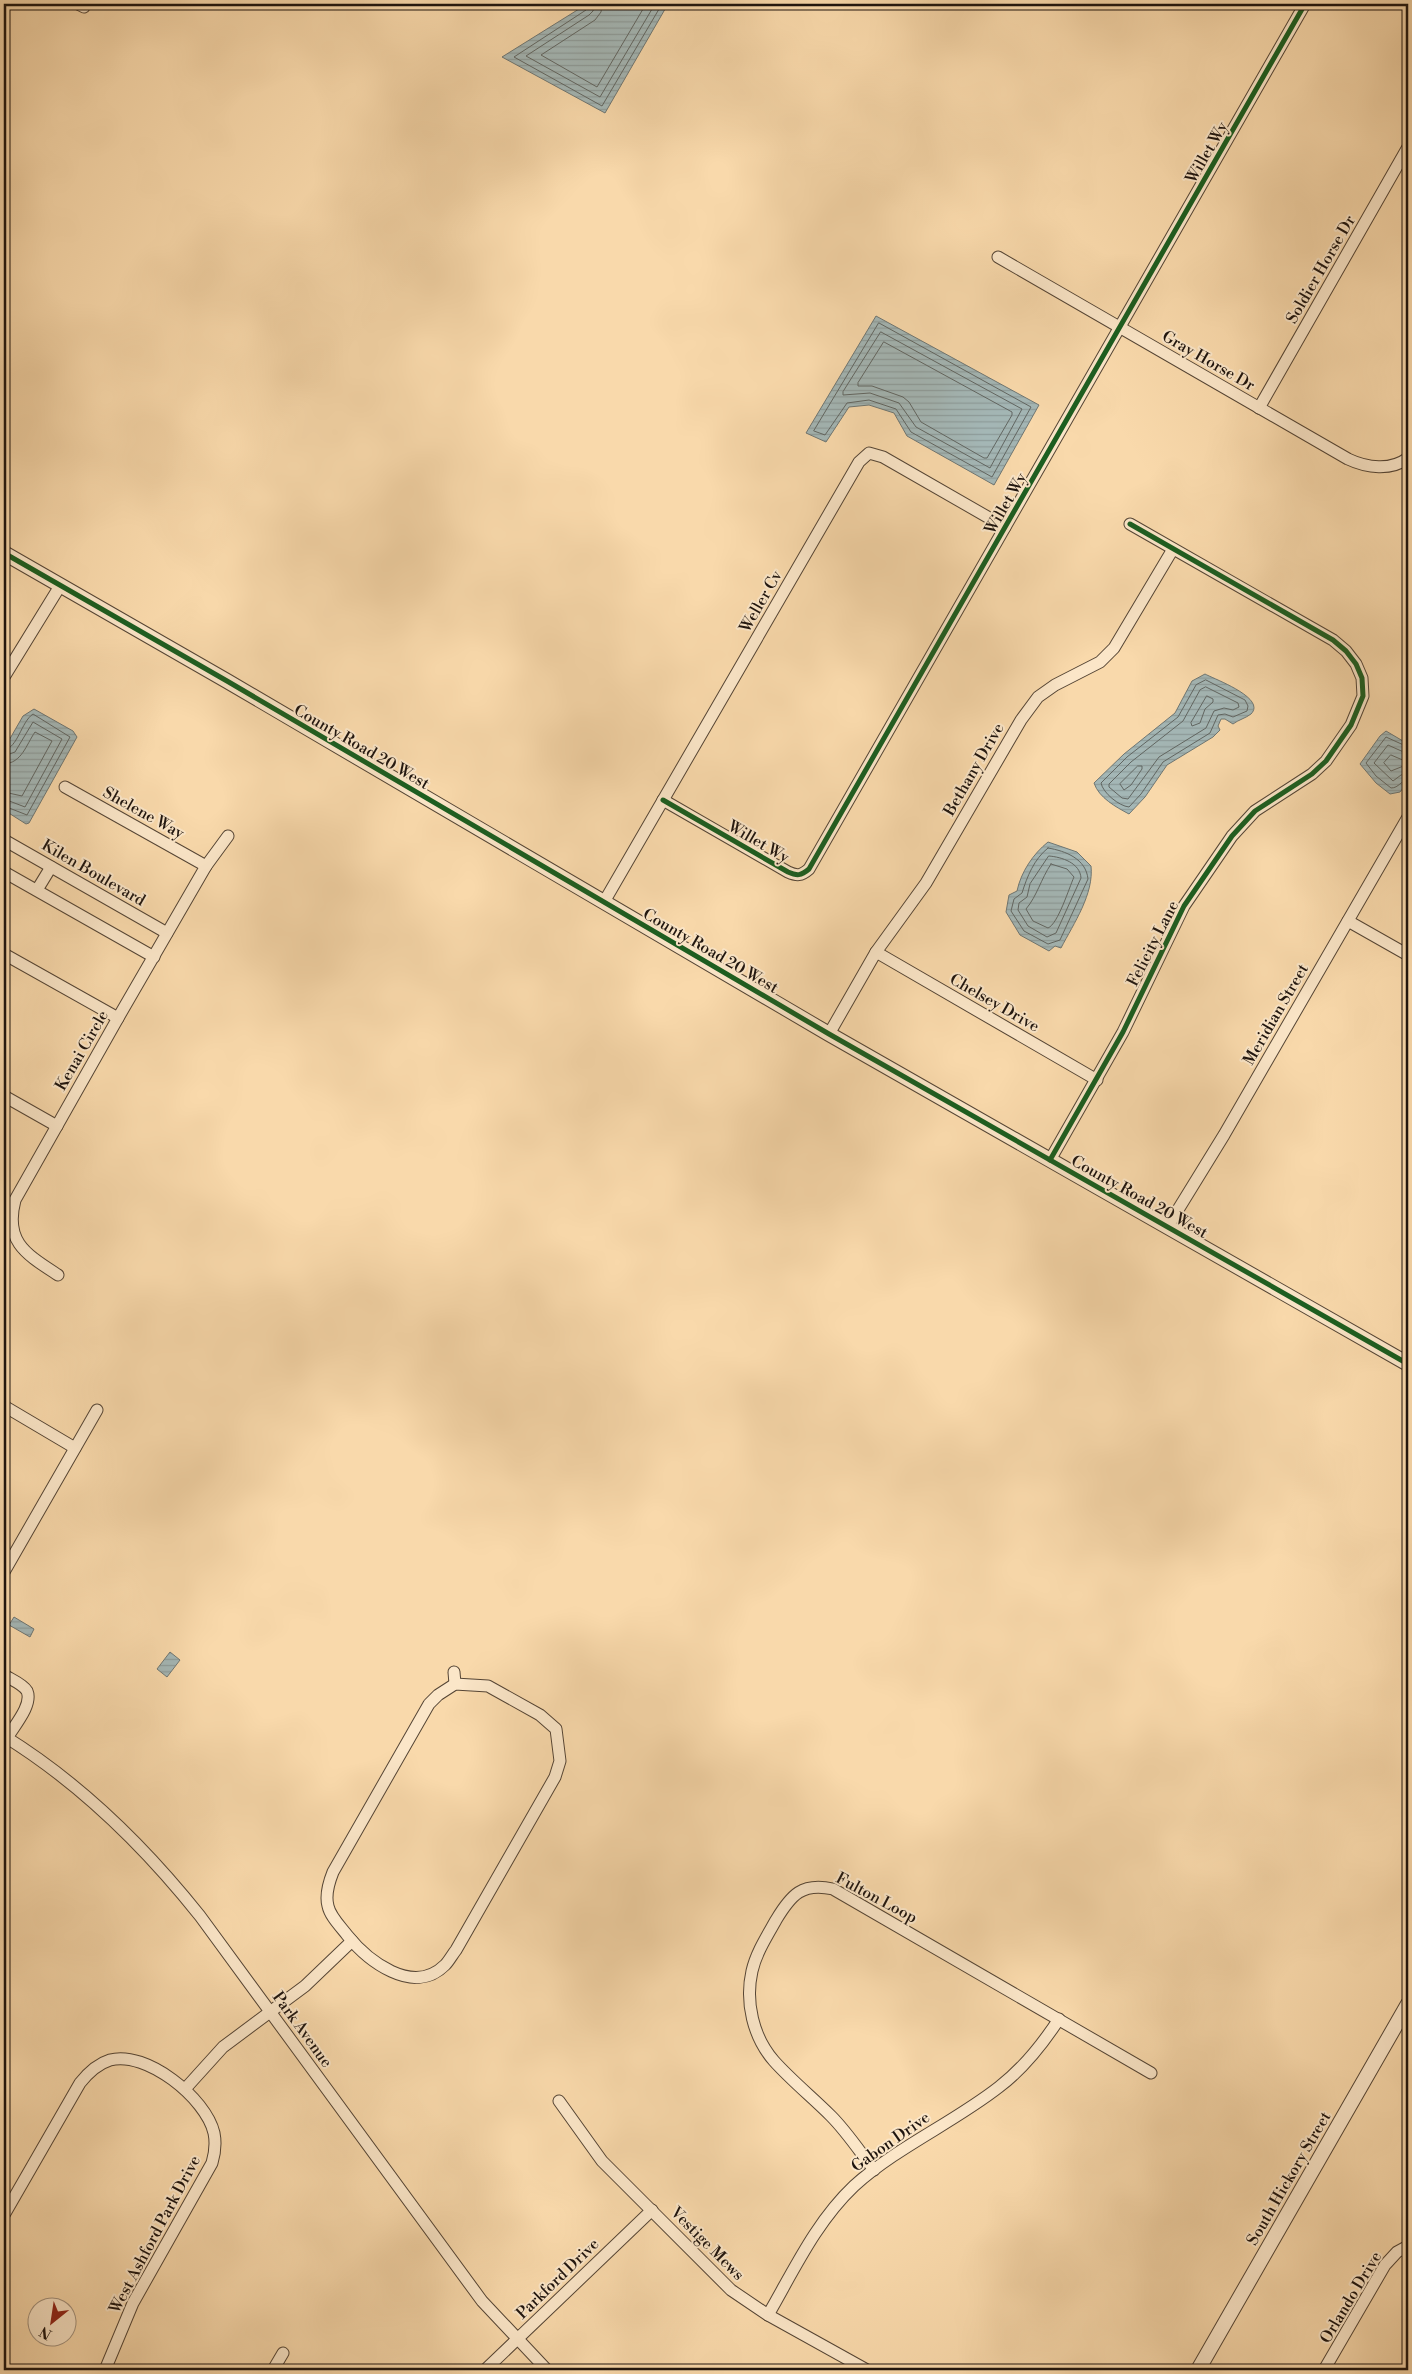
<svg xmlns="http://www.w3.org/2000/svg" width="1412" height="2374" font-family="'Libre Bodoni',serif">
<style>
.water{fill:url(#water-rules);stroke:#6e7673}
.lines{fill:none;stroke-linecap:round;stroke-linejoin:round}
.shore{stroke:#616662;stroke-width:1}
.minor-casing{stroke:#554535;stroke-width:13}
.tertiary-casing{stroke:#554535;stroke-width:16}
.minor{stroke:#fbe6c8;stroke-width:11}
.tertiary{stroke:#fbe6c8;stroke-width:14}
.cycleway-casing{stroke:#fbe6c8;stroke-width:8}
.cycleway{stroke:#1b5e20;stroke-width:5}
.labels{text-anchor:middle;stroke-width:4;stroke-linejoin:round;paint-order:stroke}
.street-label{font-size:16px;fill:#1e140e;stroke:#fbe6c8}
</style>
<defs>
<pattern id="water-rules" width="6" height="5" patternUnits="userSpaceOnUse" patternTransform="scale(1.25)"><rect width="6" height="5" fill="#a4b7b6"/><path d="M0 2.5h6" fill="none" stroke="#8d9c9b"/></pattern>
</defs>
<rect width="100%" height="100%" fill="#f9d9ab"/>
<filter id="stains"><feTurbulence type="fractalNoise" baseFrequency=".004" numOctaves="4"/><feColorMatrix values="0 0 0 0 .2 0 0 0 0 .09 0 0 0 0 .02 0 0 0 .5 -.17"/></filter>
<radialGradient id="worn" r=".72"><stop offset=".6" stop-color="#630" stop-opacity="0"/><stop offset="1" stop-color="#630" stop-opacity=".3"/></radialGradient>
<g class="water">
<path d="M 587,4 L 668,4 L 605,113 L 502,57 Z"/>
<path d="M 876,316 L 1039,405 L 994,485 L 907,436 L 894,413 L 869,405 L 849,407 L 826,442 L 806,433 Z"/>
<path d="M 1205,674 C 1214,679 1267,698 1251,714 C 1246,718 1238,720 1233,724 L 1225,719 L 1221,719 L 1218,726 L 1220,730 L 1213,737 L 1167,765 L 1145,797 L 1129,814 C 1116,807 1099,798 1094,783 L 1124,754 L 1175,713 L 1192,681 Z"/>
<path d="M 34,709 L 73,731 L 77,737 L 29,823 L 26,824 L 4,810 L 4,749 L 23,716 Z"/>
<path d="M 1386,731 L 1408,744 L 1408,782 L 1400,792 L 1390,794 L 1376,783 L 1360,764 L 1380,736 Z"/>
<path d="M 1048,842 L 1077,852 L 1091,866 C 1094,894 1074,923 1061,948 L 1055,946 L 1049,951 L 1020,935 L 1006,912 L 1009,895 L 1017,891 C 1021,872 1033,854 1048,842 Z"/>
<path d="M 14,1617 L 34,1629 L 30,1637 L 9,1625 Z"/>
<path d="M 170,1652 L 180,1660 L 167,1677 L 157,1669 Z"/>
</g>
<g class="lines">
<g class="shore">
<path d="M 588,4 L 586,10 L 514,57 L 602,106 L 662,4"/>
<path d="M 595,4 L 593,11 L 589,15 L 526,56 L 600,97 L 655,4"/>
<path d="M 602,4 L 601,12 L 595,20 L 541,55 L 597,87 L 646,4"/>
<path d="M 879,323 L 1031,407 L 992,477 L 911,432 L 896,409 L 869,400 L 847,403 L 825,435 L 814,431 Z"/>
<path d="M 881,332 L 1022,409 L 990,468 L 916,427 L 899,403 L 870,393 L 843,395 L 843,392 Z"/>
<path d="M 884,342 L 1012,412 L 1012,415 L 987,458 L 984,458 L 921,422 L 909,402 L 903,397 L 872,386 L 858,386 L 858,383 Z"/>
<path d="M 1206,680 L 1245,700 L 1248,706 L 1247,711 L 1233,717 L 1225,714 L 1218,715 L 1210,733 L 1163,762 L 1141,794 L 1129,807 C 1119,806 1103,793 1101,783 L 1127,757 L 1178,717 L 1196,685 Z"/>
<path d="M 1206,687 L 1238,703 L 1239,707 L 1233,710 L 1224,708 L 1214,711 L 1206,728 L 1159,757 L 1128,799 L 1122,798 L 1109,787 L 1109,784 L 1131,762 L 1183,721 L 1200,690 Z"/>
<path d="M 1207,696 L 1213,699 L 1213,702 L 1205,709 L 1200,723 L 1192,726 L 1191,723 Z"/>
<path d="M 1408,747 L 1386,737 L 1366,763 L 1376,776 L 1391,788 C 1399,788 1401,780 1408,780"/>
<path d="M 4,750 C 18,748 21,722 33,714 L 70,737 L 27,815 L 4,806"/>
<path d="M 1408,754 L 1388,745 L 1374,763 L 1393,781 L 1401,775 L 1408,773"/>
<path d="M 1391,755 L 1405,761 L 1406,765 L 1391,771 L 1384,763 Z"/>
<path d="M 4,756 L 15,752 L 33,722 L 62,739 L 25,807 L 4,799"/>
<path d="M 4,764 C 22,763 26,745 35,732 L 52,741 L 22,796 L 4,792"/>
<path d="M 1138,766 L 1142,766 L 1142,769 L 1131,785 L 1124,790 L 1120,784 Z"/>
<path d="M 1048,848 C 1066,851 1086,859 1088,879 L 1060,940 L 1048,944 L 1024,931 L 1011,911 L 1014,899 L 1022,893 C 1027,877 1034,859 1048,848 Z"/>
<path d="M 1049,856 C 1062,857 1080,863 1081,878 L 1056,933 L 1047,937 L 1028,926 L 1018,910 L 1019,903 L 1027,897 L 1030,884 Z"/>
<path d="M 1051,864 L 1067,869 L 1074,877 C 1069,888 1058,924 1048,928 L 1033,921 L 1026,909 C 1037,896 1041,879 1051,864 Z"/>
</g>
<defs>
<g id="minor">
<path d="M 78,4 L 84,7"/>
<path d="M 998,257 L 1348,459 C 1367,468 1391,471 1408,458"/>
<path d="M 1259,408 L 1408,147"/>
<path d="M 4,677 L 60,586"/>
<path d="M 65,787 L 206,866"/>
<path d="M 663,800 L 788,872 C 797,876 801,876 809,869 L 1305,4"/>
<path d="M 4,840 L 167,933"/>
<path d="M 4,872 L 154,957"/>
<path d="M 37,890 L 51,867"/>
<path d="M 604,902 L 859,462 L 869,453 L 883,457 L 1005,527"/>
<path d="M 1348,921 L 1408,955"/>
<path d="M 876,952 L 1097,1080"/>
<path d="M 4,954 L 118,1018"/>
<path d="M 829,1034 L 876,952 L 926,883 L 1021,720 L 1038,697 L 1055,685 L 1100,662 L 1114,648 L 1173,549"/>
<path d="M 4,1096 L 57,1126"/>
<path d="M 1050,1160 L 1123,1032 L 1184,906 L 1232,836 L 1255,811 L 1312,774 L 1326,761 L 1351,725 L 1363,696 L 1362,678 L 1356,664 L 1346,651 L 1333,640 L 1130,524"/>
<path d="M 1168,1226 L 1224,1135 L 1408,817"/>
<path d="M 58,1275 C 26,1254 4,1242 15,1200 L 118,1018 L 206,866 L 228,836"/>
<path d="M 4,1406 L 75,1448"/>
<path d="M 4,1572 L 97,1410"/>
<path d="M 454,1672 L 455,1684"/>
<path d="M 4,1675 C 10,1679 23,1684 27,1691 C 33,1705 14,1726 7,1738"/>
<path d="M 455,1684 L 488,1686 L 540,1715 L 556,1729 L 560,1761 L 555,1777 L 456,1950 C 452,1955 449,1961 445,1965 C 413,1997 367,1960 347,1935 C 340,1926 330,1916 328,1906 C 325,1895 329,1882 333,1872 L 429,1704 L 438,1695 Z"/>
<path d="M 4,1736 C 80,1783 145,1847 200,1916 L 482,2301 L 547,2370"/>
<path d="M 185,2089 L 223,2047 L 305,1986 L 352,1941"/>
<path d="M 559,2101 L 602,2161 L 731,2290 L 768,2315 L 867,2370"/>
<path d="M 874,2170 C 860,2152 847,2132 831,2116 C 813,2098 791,2080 774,2061 C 753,2037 745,2002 752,1971 C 756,1953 767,1936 776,1920 C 791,1895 802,1882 833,1889 L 1151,2073"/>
<path d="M 4,2215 L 80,2083 C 88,2073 97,2064 110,2060 C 146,2050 206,2098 214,2133 C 216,2143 215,2153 212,2163 L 133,2303 L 105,2370"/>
<path d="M 768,2315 C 794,2270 816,2222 854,2186 C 897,2147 953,2123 999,2087 C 1024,2068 1042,2045 1059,2019"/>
<path d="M 273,2370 L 283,2353"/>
<path d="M 485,2370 L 652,2210"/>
<path d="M 1324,2370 L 1385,2265 L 1397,2252 L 1408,2246"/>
</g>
<g id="tertiary">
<path d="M 4,553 L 227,681 L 829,1034 L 1408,1364"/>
<path d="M 1198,2370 L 1408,2004"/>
</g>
</defs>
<use href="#minor" class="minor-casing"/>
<use href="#tertiary" class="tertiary-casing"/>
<use href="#minor" class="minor"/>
<use href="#tertiary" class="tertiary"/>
<defs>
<g id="cycleway">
<path d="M 4,553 L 227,681 L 829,1034 L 1408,1364"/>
<path d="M 663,800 L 788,872 C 797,876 801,876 809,869 L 1305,4"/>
<path d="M 1050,1160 L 1123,1032 L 1184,906 L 1232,836 L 1255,811 L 1312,774 L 1326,761 L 1351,725 L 1363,696 L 1362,678 L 1356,664 L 1346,651 L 1333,640 L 1130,524"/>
</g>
</defs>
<use href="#cycleway" class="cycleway-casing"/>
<use href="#cycleway" class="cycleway"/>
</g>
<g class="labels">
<g class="street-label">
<text transform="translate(1206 152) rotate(-60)" y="6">Willet Wy</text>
<text transform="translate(1320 269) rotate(-60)" y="6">Soldier Horse Dr</text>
<text transform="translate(1209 360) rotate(30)" y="6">Gray Horse Dr</text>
<text transform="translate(1005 503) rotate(-60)" y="6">Willet Wy</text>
<text transform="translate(760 601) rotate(-60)" y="6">Weller Cv</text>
<text transform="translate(362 746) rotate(30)" y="6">County Road 20 West</text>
<text transform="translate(973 769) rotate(-60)" y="6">Bethany Drive</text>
<text transform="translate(144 812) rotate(29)" y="6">Shelene Way</text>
<text transform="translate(759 841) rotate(30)" y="6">Willet Wy</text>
<text transform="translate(94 872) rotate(30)" y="6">Kilen Boulevard</text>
<text transform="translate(1152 943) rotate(-63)" y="6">Felicity Lane</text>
<text transform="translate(711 950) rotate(30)" y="6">County Road 20 West</text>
<text transform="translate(995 1002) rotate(30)" y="6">Chelsey Drive</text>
<text transform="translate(1275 1014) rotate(-60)" y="6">Meridian Street</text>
<text transform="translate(81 1050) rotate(-60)" y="6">Kenai Circle</text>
<text transform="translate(1140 1196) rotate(29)" y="6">County Road 20 West</text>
<text transform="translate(877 1897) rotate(28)" y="6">Fulton Loop</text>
<text transform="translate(303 2029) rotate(54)" y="6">Park Avenue</text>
<text transform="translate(890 2141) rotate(-35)" y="6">Gabon Drive</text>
<text transform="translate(1288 2178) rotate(-60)" y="6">South Hickory Street</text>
<text transform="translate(154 2234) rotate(-62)" y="6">West Ashford Park Drive</text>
<text transform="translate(708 2243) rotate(45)" y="6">Vestige Mews</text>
<text transform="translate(557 2278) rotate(-44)" y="6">Parkford Drive</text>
<text transform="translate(1350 2297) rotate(-59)" y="6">Orlando Drive</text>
</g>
</g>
<rect width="1412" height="2374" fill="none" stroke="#f9d9ab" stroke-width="20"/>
<rect x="5" y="5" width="1402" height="2364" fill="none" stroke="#1e140e" stroke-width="2.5"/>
<rect x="10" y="10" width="1392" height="2354" fill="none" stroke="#1e140e"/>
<g transform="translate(52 2322) rotate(210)"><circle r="24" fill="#fbe6c8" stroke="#a3927e"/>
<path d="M0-4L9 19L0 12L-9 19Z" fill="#8f2418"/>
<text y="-8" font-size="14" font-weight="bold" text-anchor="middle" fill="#1e140e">N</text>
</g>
<rect width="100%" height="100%" filter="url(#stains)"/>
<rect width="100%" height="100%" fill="url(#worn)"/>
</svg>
